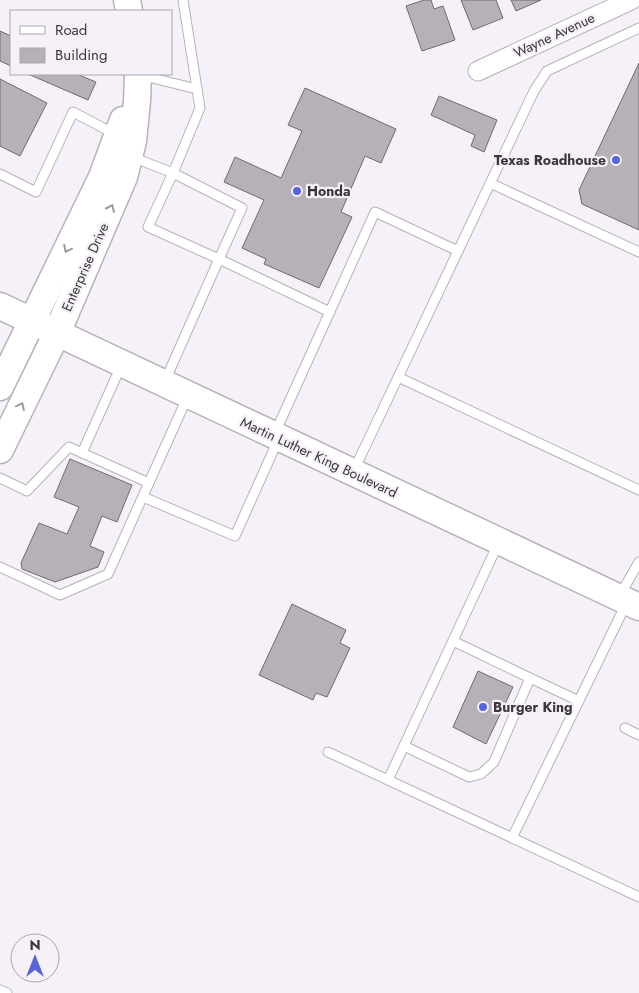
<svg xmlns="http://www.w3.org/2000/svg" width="639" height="993" font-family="Jost,sans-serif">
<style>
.building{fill:#b6b0b8;stroke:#6f6b71}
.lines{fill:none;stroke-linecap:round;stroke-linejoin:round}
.lane-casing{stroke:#b7b2b9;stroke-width:11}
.street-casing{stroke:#b7b2b9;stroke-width:21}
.secondary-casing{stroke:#b7b2b9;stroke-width:29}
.lane{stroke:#fff;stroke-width:9}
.street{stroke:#fff;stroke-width:19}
.secondary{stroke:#fff;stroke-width:26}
.oneway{stroke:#9c9b9c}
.poi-dot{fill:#5665dc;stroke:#f6f1f9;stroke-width:2}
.labels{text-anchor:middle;stroke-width:4.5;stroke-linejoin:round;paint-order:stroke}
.street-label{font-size:14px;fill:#39373a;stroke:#f6f1f9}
.poi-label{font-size:14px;font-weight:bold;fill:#39373a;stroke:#f6f1f9;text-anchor:start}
</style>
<rect width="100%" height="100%" fill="#f6f1f9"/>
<g class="building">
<path d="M 424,0 L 431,0 L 434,9 L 443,6 L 455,40 L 422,51 L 406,6 Z"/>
<path d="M 461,0 L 496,0 L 503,18 L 473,30 Z"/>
<path d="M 511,0 L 541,0 L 516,11 Z"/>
<path d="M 0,31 L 11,36 L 11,66 L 0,61 Z"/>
<path d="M 639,63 L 639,230 L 582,204 L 579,190 Z"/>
<path d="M 28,74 L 79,74 L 79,75 L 96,82 L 88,100 Z"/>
<path d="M 0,79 L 47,103 L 20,156 L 0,146 Z"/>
<path d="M 305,88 L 396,129 L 381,163 L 365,156 L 341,212 L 352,217 L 319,288 L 264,264 L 266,259 L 242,248 L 264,200 L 224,182 L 235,157 L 281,178 L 302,131 L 288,125 Z"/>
<path d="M 439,96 L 497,120 L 484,152 L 471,146 L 475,135 L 431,115 Z"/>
<path d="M 70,459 L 132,485 L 117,522 L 102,516 L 90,546 L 104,552 L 98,567 L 55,582 L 22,569 L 21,563 L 39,523 L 67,534 L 79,507 L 54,497 Z"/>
<path d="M 292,604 L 346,630 L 340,643 L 350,648 L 327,697 L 316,693 L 313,700 L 259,675 Z"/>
<path d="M 478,671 L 513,687 L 486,744 L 453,727 Z"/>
</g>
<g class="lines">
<defs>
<g id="lane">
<path d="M 140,75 L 197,89"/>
<path d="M 132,157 L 173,173 L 148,227 L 219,259 L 242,208 L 173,173 L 200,108 L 183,0"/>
<path d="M 0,174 L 36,192 L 73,112 L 115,134"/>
<path d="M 490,183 L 639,252"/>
<path d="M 398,377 L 639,490"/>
<path d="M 165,381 L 219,259 L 330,312"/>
<path d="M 275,433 L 375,212 L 458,251"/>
<path d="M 82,453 L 121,366"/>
<path d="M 354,470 L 534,91 L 547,71 L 639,28"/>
<path d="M 0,478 L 27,491 L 69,447 L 149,483"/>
<path d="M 143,497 L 235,536 L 279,438"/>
<path d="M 0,567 L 60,595 L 108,574 L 187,398"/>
<path d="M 620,595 L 639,562"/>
<path d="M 530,678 L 579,701"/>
<path d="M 625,728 L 639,735"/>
<path d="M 404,746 L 469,777 L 481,774 L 494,762 L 530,678 L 453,641"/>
<path d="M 328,752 L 639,897"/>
<path d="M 388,780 L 498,544"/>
<path d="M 512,838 L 627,602"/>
<path d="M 0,990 L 7,993"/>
</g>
<path id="street" d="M 478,71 L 631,0"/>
<g id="secondary">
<path d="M 127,0 L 129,11"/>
<path d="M 0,306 L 639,607"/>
<path d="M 0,387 L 102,177 L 123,120"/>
<path d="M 0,450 L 57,333 L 124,177 L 133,141 L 137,101 L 138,74"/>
</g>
</defs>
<use href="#lane" class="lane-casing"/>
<use href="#street" class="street-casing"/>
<use href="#secondary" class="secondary-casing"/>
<use href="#lane" class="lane"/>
<use href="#street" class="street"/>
<use href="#secondary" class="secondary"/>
</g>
<defs><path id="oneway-chevron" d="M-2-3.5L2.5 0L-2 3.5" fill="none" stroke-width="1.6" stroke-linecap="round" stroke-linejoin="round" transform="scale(1.25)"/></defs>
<g class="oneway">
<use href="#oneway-chevron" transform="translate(111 208) rotate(-66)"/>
<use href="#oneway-chevron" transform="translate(67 249) rotate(116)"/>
<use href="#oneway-chevron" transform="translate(21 406) rotate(-64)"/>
</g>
<g class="poi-dot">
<circle cx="616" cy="160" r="5"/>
<circle cx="297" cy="191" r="5"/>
<circle cx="483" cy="707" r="5"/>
</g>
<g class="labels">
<g class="street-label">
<text transform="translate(554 35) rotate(-25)" y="5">Wayne Avenue</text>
<text transform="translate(85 267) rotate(-66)" y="5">Enterprise Drive</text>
<text transform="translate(319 457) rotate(25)" y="5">Martin Luther King Boulevard</text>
</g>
<g class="poi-label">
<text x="606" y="165" text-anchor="end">Texas Roadhouse</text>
<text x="307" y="196">Honda</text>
<text x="493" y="712">Burger King</text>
</g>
</g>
<rect x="10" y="10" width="162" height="65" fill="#f6f1f9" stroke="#aaa7ad"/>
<rect x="20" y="26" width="25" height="8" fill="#ffffff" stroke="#aaa7ad"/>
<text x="55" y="35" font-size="15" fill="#39373a">Road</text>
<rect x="20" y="48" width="25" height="15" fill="#b6b0b8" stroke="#aaa7ad"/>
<text x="55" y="60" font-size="15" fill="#39373a">Building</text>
<g transform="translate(35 958)"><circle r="24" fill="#f6f1f9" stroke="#aaa7ad"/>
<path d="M0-4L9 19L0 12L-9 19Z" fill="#5665dc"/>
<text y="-8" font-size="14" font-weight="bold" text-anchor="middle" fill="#39373a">N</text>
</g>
</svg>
